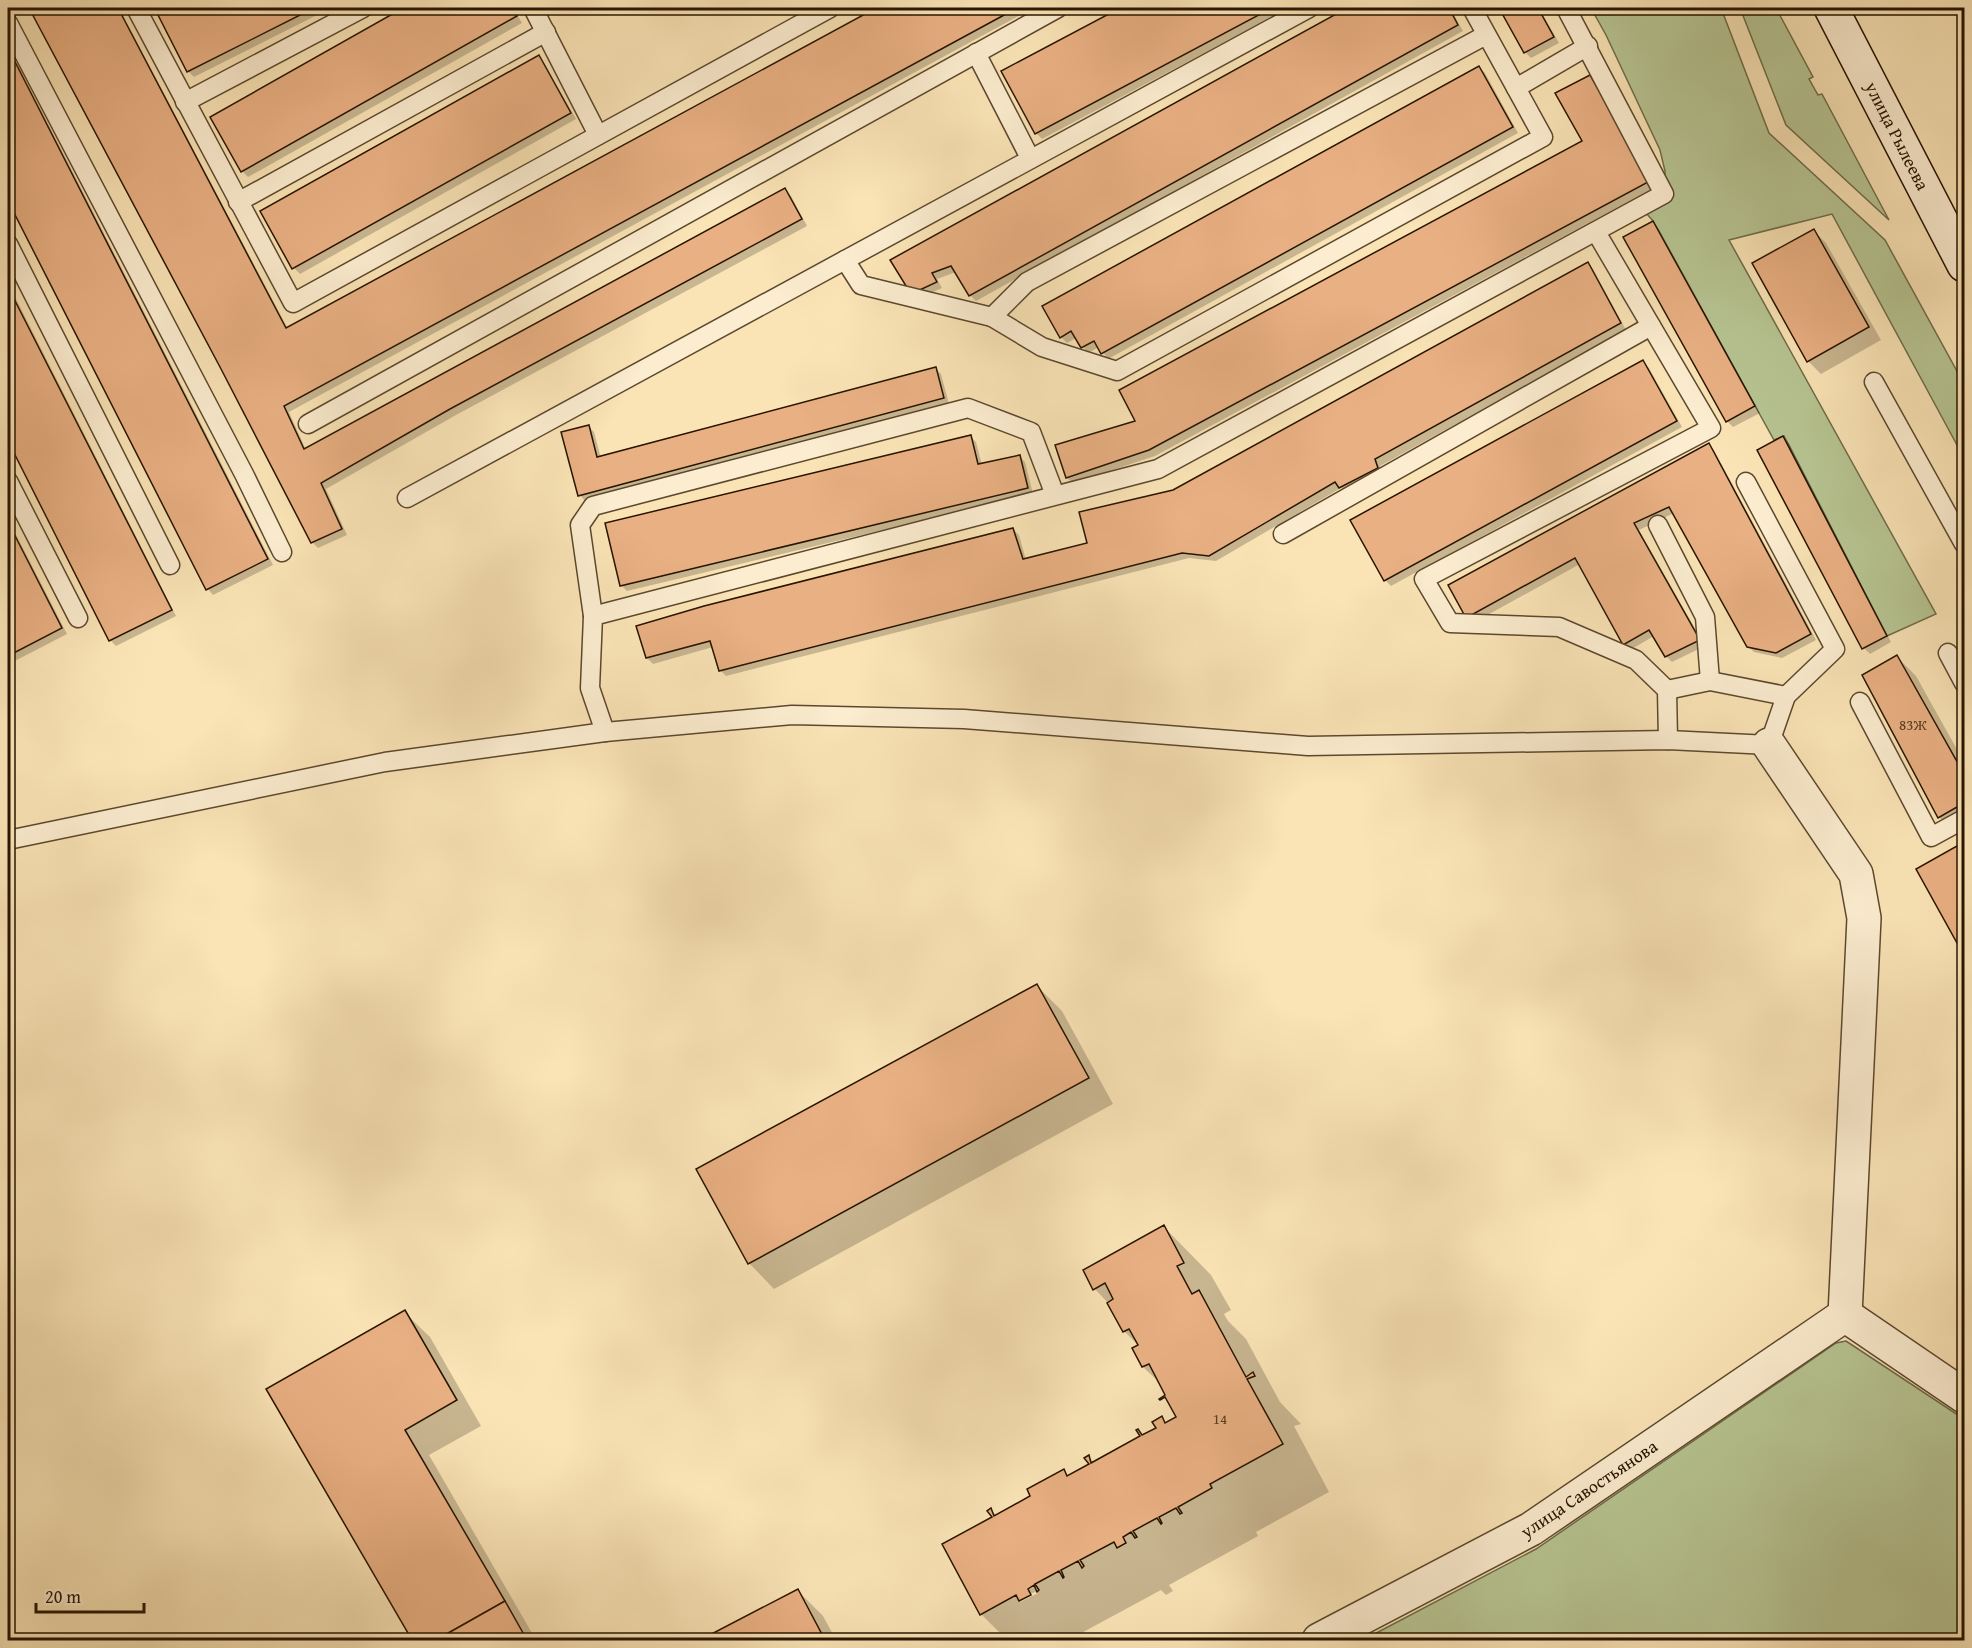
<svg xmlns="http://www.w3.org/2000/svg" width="1972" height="1648" font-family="'Gentium Book Plus',serif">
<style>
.green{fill:#b7c593;stroke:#6f6c4a;stroke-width:1.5}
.shadow{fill:#0003;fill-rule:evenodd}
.building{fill:#e9b083;stroke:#271400;stroke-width:1.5}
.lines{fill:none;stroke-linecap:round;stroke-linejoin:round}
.service-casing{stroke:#5c482e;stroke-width:21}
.minor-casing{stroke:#5c482e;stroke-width:36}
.secondary-casing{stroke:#271400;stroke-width:36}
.service{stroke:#fcedd0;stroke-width:18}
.minor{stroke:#fcedd0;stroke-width:33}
.secondary{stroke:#fcedd0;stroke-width:33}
.labels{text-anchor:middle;stroke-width:5;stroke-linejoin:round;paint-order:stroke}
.number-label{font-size:15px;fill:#583b21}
.street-label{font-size:18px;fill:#271400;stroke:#fcedd0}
</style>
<rect width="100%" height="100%" fill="#fae4b6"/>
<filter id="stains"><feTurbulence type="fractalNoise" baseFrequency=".00333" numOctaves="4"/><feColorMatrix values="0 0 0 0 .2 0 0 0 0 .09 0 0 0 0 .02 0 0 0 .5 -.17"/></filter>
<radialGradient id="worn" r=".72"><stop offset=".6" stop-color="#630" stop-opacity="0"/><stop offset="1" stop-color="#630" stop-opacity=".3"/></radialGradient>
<g class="green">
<path d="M 1591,8 L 1721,8 L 1769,133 L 1885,240 L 1964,384 L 1964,458 L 1832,214 L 1729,240 L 1936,614 L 1887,636 L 1784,436 L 1774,440 L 1653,221 L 1646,213 L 1665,183 L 1665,171 L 1660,150 L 1606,35 Z"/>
<path d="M 1740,8 L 1776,8 L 1813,77 L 1809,79 L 1818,95 L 1822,94 L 1889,220 L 1786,125 Z"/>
<path d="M 1846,1341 L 1964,1419 L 1964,1640 L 1363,1640 L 1536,1549 L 1836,1343 Z"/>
</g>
<g class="shadow">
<path d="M 31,8 L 119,8 L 288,329 L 879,8 L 1033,8 L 289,412 L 306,450 L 785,190 L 791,196 L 807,226 L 456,415 L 326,489 L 347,535 L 318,548 L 312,542 L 221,366 Z"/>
<path d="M 165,8 L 331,8 L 194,77 L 188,71 L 158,11 Z"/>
<path d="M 406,8 L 513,8 L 522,23 L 248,177 L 242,171 L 212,117 Z"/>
<path d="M 1123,8 L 1289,8 L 1042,139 L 1036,133 L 1003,72 Z"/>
<path d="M 1350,8 L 1450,8 L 1463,31 L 976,301 L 970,295 L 956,272 L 937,279 L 942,288 L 918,299 L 893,260 Z"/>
<path d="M 1501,8 L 1539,8 L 1559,43 L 1531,58 L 1525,52 Z"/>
<path d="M 8,45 L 273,565 L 213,595 L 208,589 L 8,198 Z"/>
<path d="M 538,57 L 544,63 L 576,119 L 300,274 L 294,268 Z"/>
<path d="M 1479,67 L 1485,73 L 1518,133 L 1108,359 L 1099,347 L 1088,353 L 1076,338 L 1067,343 L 1061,337 Z"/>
<path d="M 1590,77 L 1596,83 L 1655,187 L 1155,456 L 1073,483 L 1067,478 L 1138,422 L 1584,141 Z"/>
<path d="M 1653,223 L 1659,229 L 1760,413 L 1733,427 L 1727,421 Z"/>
<path d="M 1814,231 L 1826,243 L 1881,340 L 1821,374 L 1808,361 Z"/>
<path d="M 1588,263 L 1593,269 L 1626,330 L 1380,466 L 1383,474 L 1346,493 L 1341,488 L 1216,561 L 1189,558 L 726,676 L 720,670 L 713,647 L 653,664 L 647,658 L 1013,529 L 1019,535 L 1026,560 L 1088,545 Z"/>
<path d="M 8,283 L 176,616 L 116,646 L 110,640 L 8,438 Z"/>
<path d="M 1643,362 L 1649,368 L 1682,427 L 1391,586 L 1385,580 Z"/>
<path d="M 935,368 L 941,374 L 949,404 L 585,501 L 580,495 L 588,426 L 594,432 L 601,458 Z"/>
<path d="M 970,436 L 976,442 L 982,465 L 1019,456 L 1025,462 L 1033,494 L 627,591 L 621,585 Z"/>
<path d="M 1783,437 L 1789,443 L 1891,642 L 1870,654 L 1864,648 L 1759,450 Z"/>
<path d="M 1708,444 L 1714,450 L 1816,640 L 1782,658 L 1754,652 L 1748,646 L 1674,513 L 1639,530 L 1705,646 L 1672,662 L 1666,656 L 1654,636 L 1630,650 L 1624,644 L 1580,564 L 1473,623 L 1467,617 Z"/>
<path d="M 8,519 L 67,634 L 9,664 L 8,662 Z"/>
<path d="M 1897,657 L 1916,676 L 1964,762 L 1964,832 L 1958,836 L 1939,817 Z"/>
<path d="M 1964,844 L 1964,952 L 1918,869 Z"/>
<path d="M 1037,986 L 1062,1011 L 1113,1104 L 774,1289 L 749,1263 Z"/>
<path d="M 1164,1227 L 1211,1275 L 1231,1310 L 1224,1314 L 1228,1321 L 1246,1339 L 1280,1402 L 1301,1424 L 1294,1426 L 1329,1492 L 1256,1532 L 1258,1536 L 1169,1585 L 1173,1591 L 1166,1595 L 1161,1590 L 1074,1637 L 1076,1640 L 1007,1640 L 981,1614 L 994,1517 L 991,1510 L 997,1516 L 1032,1496 L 1064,1471 L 1069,1476 L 1092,1464 L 1087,1458 L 1089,1457 L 1094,1463 L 1158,1428 L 1162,1418 L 1167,1423 L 1178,1418 L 1160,1383 L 1143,1367 L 1134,1349 L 1139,1346 L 1124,1331 L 1109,1304 L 1095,1289 L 1085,1271 ZM 1037,1591 L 1038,1593 L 1020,1602 L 1018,1600 Z"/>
<path d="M 404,1312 L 430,1337 L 481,1426 L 429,1455 L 536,1640 L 414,1640 L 268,1390 Z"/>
<path d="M 797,1590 L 823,1616 L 836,1640 L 704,1640 Z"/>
</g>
<g class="building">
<path d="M 29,8 L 118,8 L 286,328 L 876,8 L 1017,8 L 284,406 L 304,449 L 785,188 L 802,219 L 450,409 L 321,483 L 342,529 L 311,543 L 220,367 Z"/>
<path d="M 162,8 L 314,8 L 187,72 L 156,11 Z"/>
<path d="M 403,8 L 512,8 L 517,16 L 241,172 L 210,117 Z"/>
<path d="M 1120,8 L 1272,8 L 1035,134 L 1001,71 Z"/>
<path d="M 1347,8 L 1449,8 L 1458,25 L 969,296 L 951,266 L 932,273 L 937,282 L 911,294 L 890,260 Z"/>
<path d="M 1499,8 L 1538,8 L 1554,37 L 1524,53 Z"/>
<path d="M 8,48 L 268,559 L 206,590 L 8,201 Z"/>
<path d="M 539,55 L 571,113 L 292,269 L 260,211 Z"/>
<path d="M 1479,66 L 1513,127 L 1101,354 L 1094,341 L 1081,348 L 1071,331 L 1060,338 L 1042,306 Z"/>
<path d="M 1590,75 L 1650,181 L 1149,450 L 1066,478 L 1055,445 L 1135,421 L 1119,390 L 1582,141 L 1555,93 Z"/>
<path d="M 1653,221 L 1755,406 L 1726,422 L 1623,237 Z"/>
<path d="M 1814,229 L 1869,327 L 1807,362 L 1752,263 Z"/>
<path d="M 1588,262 L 1621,323 L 1375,459 L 1378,468 L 1339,488 L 1335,482 L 1209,556 L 1182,553 L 719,671 L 710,641 L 646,658 L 636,626 L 704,606 L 1013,528 L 1023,559 L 1087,543 L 1079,512 L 1173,490 Z"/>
<path d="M 8,287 L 172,610 L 109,641 L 8,441 Z"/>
<path d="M 1643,360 L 1677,421 L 1384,581 L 1350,520 Z"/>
<path d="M 936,367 L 944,398 L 578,496 L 561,432 L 589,425 L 597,457 Z"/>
<path d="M 971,435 L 978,464 L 1020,455 L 1028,488 L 620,586 L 605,523 Z"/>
<path d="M 1783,436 L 1887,636 L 1862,649 L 1757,450 Z"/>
<path d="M 1709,443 L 1811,634 L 1776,653 L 1747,647 L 1669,507 L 1634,523 L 1700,640 L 1665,657 L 1649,630 L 1623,645 L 1575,558 L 1466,618 L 1448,585 Z"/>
<path d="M 8,522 L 62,628 L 8,656 Z"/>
<path d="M 1897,655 L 1964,774 L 1964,803 L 1938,818 L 1862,675 Z"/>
<path d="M 1964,842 L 1964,951 L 1962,952 L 1916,869 Z"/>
<path d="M 1037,984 L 1089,1078 L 748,1264 L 696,1169 Z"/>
<path d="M 1164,1225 L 1184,1263 L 1177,1266 L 1192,1294 L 1199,1290 L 1246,1377 L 1253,1372 L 1255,1376 L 1247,1379 L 1283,1444 L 1210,1484 L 1212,1488 L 1178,1507 L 1182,1513 L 1180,1514 L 1176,1508 L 1159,1517 L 1162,1523 L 1161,1524 L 1157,1518 L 1133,1531 L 1137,1537 L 1135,1538 L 1131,1532 L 1123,1537 L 1126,1543 L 1117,1548 L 1114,1542 L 1080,1560 L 1084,1566 L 1082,1568 L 1078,1561 L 1061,1570 L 1064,1577 L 1063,1578 L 1059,1571 L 1035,1584 L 1039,1590 L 1037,1592 L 1034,1585 L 1028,1589 L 1031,1595 L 1019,1601 L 1016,1595 L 980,1615 L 942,1544 L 992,1517 L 987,1511 L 991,1508 L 994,1516 L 1030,1496 L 1027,1489 L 1064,1469 L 1067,1476 L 1089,1464 L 1084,1458 L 1089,1455 L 1091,1463 L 1140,1436 L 1136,1430 L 1138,1429 L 1142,1435 L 1156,1428 L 1152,1422 L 1162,1416 L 1165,1423 L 1176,1417 L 1165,1397 L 1160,1400 L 1159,1399 L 1165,1395 L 1149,1364 L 1142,1367 L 1132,1348 L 1138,1345 L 1129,1329 L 1123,1332 L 1107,1303 L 1113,1299 L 1105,1283 L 1093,1290 L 1083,1270 Z"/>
<path d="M 405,1310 L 457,1400 L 405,1430 L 505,1601 L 436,1640 L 412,1640 L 266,1389 Z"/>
<path d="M 798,1589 L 825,1640 L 700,1640 Z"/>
<path d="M 505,1601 L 527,1640 L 436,1640 Z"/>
</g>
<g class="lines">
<defs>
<g id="service">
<path d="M 136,8 L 293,303 L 830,8"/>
<path d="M 533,8 L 598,135"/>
<path d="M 1472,8 L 1516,88 L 1588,46"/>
<path d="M 8,23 L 244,474 L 282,552"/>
<path d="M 1486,35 L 1027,282 L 992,317 L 1042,347 L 1117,371 L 1543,137 L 1516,88"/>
<path d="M 976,53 L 1030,158"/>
<path d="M 185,102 L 363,8"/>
<path d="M 238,202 L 546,32"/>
<path d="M 1596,232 L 1711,428 L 1424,579 L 1450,623 L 1559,627 L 1636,660 L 1667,690 L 1668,740"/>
<path d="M 8,244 L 170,565"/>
<path d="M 845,260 L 861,285 L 992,317"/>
<path d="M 1874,382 L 1964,544"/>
<path d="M 308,424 L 1058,8"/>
<path d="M 8,481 L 78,618"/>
<path d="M 407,498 L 1309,8"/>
<path d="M 1658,525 L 1705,617 L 1710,681"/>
<path d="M 1283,534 L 1651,326"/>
<path d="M 593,616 L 580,525 L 593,506 L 968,408 L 1031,432 L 1055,495"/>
<path d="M 1948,653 L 1964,683"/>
<path d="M 1667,690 L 1710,681 L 1786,696"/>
<path d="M 1860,702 L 1931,837 L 1964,819"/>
<path d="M 605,732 L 590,688 L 593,616 L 1158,469 L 1664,194 L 1566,8"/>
<path d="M 8,840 L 385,762 L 605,732 L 792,715 L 964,719 L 1308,746 L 1668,740 L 1769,745 L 1786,696 L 1835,649 L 1746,482"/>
</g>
<g id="minor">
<path d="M 1769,745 L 1856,874 L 1864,918 L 1845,1315"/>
<path d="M 1845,1315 L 1964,1396"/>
<path d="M 1319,1640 L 1531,1529 L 1845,1315"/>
</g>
<path id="secondary" d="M 1831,8 L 1964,265"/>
</defs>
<use href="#service" class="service-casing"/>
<use href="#minor" class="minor-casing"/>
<use href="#secondary" class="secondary-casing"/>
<use href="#service" class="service"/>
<use href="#minor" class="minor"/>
<use href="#secondary" class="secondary"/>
</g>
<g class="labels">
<g class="number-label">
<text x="1913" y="730">83Ж</text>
<text x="1220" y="1424">14</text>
</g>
<g class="street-label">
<text transform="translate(1897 136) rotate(63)" y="6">улица Рылеева</text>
<text transform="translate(1589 1489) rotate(-34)" y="6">улица Савостьянова</text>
</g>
</g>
<rect width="1972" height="1648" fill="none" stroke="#fae4b6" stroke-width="30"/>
<rect x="9" y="9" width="1954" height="1630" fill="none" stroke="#271400" stroke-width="3"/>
<rect x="15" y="15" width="1942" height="1618" fill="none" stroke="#271400" stroke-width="1.5"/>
<path d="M36 1603v9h108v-9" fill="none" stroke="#271400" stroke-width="3"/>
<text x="45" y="1603" font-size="18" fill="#271400" stroke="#fcedd0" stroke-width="4.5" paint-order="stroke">20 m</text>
<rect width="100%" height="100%" filter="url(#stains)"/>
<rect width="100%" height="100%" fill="url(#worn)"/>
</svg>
